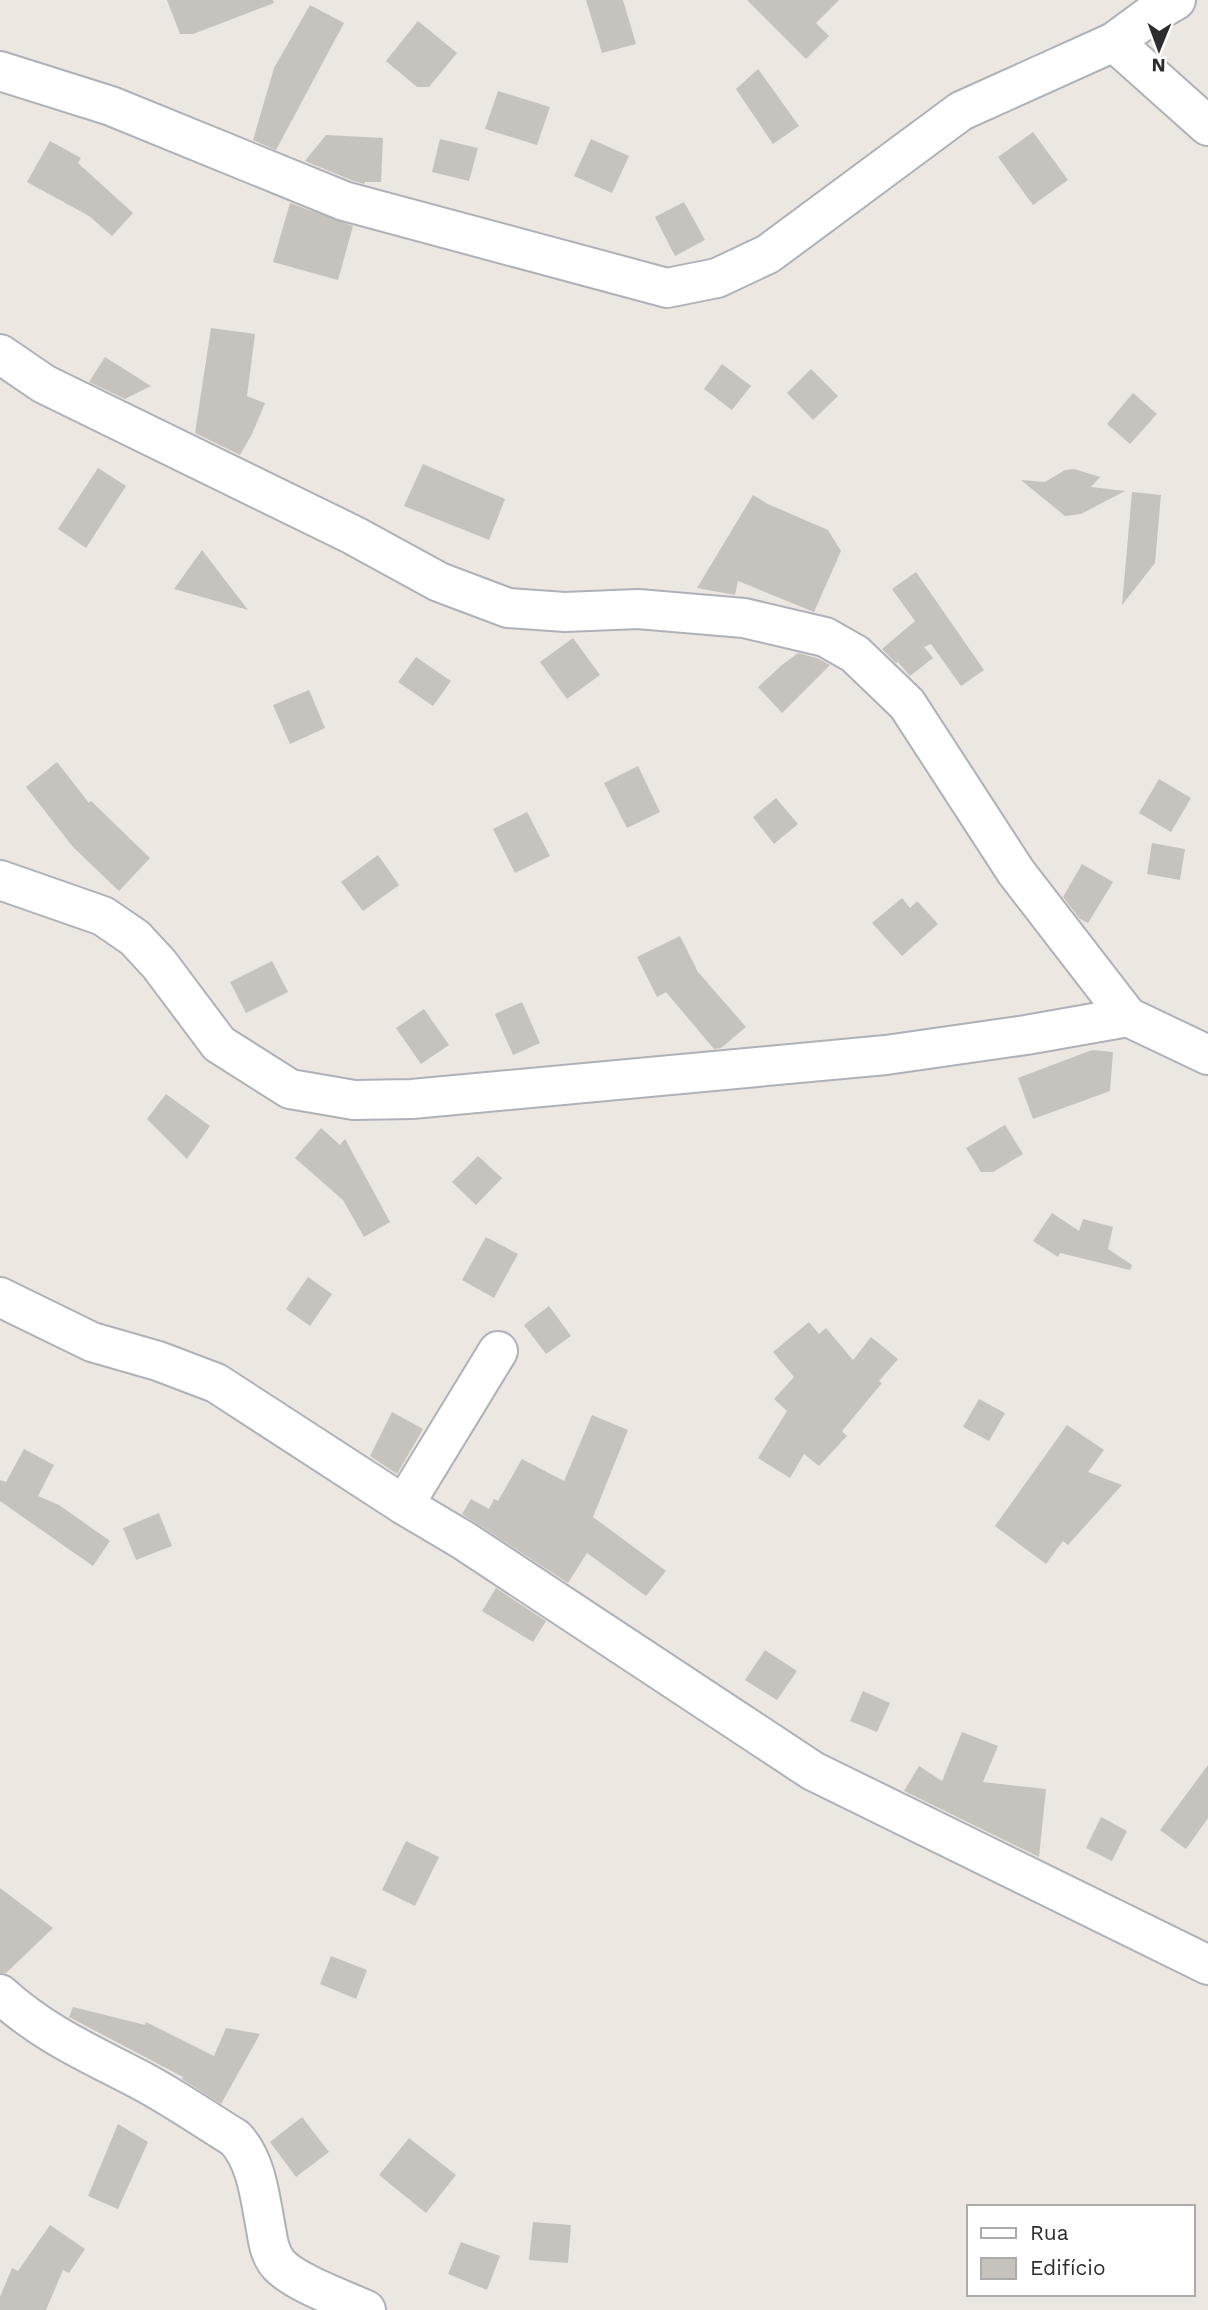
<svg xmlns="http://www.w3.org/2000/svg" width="1208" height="2310" font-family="'Work Sans',sans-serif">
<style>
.building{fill:#c6c2bd}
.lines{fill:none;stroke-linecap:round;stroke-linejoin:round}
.minor-casing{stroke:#aeb1b8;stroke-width:42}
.minor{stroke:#fff;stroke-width:38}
</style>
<rect width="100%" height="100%" fill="#ede7e2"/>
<g class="building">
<path d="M 167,0 L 273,0 L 274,3 L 193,34 L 180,34 Z"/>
<path d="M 586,0 L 623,0 L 636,44 L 602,53 Z"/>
<path d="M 747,0 L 839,0 L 816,23 L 829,36 L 806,59 Z"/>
<path d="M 310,5 L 344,23 L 276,150 L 253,140 L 274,68 Z"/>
<path d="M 418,21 L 457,53 L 429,87 L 417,87 L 386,61 Z"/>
<path d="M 758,69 L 799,126 L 773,144 L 736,89 Z"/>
<path d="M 498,91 L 550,107 L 537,145 L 485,129 Z"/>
<path d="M 1033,132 L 1068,180 L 1033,205 L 998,157 Z"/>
<path d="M 326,135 L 383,138 L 381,182 L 365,182 L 364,184 L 351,180 L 305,161 Z"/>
<path d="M 440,139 L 478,148 L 469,181 L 432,172 Z"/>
<path d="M 591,139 L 629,156 L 612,193 L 574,176 Z"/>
<path d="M 50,141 L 81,158 L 78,163 L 133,213 L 112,236 L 89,216 L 27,182 Z"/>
<path d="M 684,202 L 705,240 L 675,256 L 655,217 Z"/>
<path d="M 290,203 L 353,226 L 338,280 L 273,262 Z"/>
<path d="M 211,328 L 255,334 L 247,396 L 265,403 L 252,434 L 240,455 L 195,433 Z"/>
<path d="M 105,357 L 151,386 L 125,399 L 89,382 Z"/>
<path d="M 722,364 L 751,386 L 732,410 L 704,389 Z"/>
<path d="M 811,369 L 838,396 L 813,420 L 787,393 Z"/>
<path d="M 1133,393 L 1157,414 L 1130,444 L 1107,424 Z"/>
<path d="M 423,464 L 505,499 L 489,540 L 404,506 Z"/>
<path d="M 98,468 L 126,486 L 86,548 L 58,529 Z"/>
<path d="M 1074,469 L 1100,477 L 1091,487 L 1125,491 L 1081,514 L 1065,516 L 1021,480 L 1045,482 L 1065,470 Z"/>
<path d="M 1132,492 L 1161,495 L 1155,563 L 1122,605 Z"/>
<path d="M 753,495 L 768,504 L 828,530 L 841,551 L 814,612 L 738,581 L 735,595 L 697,588 Z"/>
<path d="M 202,550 L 248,610 L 174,589 Z"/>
<path d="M 916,572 L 984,670 L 961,686 L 931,644 L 924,647 L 933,658 L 910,676 L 898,662 L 896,663 L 882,649 L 915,621 L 892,589 Z"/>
<path d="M 573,638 L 600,675 L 567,699 L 540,662 Z"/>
<path d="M 798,653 L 817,658 L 830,665 L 782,713 L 758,687 L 782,665 Z"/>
<path d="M 416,657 L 451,681 L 433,706 L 398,682 Z"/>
<path d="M 309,690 L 325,728 L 290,744 L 273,705 Z"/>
<path d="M 57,762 L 89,803 L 91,801 L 150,858 L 119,891 L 73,847 L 26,787 Z"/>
<path d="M 638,766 L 660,812 L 627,828 L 604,783 Z"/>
<path d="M 1159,779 L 1191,798 L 1171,832 L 1139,813 Z"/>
<path d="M 776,798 L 798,824 L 774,844 L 753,817 Z"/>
<path d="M 527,812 L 550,856 L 515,873 L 493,829 Z"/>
<path d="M 1152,843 L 1185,849 L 1180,880 L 1147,874 Z"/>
<path d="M 378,855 L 399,885 L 363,911 L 341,882 Z"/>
<path d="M 1082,864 L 1113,882 L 1088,923 L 1080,919 L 1063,897 Z"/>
<path d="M 902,898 L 910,908 L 917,901 L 938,924 L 902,956 L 872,923 Z"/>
<path d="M 680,936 L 698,972 L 746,1027 L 721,1048 L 714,1049 L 666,992 L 657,997 L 637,957 Z"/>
<path d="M 272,961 L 288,992 L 246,1013 L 230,982 Z"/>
<path d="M 522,1002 L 540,1043 L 513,1055 L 495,1014 Z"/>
<path d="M 424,1009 L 449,1045 L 421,1064 L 396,1028 Z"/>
<path d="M 1092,1050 L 1113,1052 L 1110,1091 L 1033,1119 L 1018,1078 Z"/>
<path d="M 166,1094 L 210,1126 L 187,1159 L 147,1119 Z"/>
<path d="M 1005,1125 L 1023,1154 L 993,1172 L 981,1172 L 966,1148 Z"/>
<path d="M 321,1128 L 340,1145 L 345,1139 L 390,1222 L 364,1237 L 343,1200 L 295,1158 Z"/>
<path d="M 478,1156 L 502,1178 L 476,1205 L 452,1182 Z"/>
<path d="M 1052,1213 L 1079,1231 L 1083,1219 L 1113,1227 L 1108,1249 L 1132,1265 L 1130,1270 L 1060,1253 L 1058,1257 L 1033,1241 Z"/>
<path d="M 486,1237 L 518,1254 L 494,1298 L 462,1280 Z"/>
<path d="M 308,1277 L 332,1294 L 310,1326 L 286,1309 Z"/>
<path d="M 549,1306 L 571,1336 L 546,1354 L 524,1325 Z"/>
<path d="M 809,1322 L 819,1334 L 826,1328 L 853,1360 L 871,1337 L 898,1359 L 879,1381 L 882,1383 L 842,1431 L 847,1436 L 819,1466 L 804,1454 L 790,1478 L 758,1458 L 787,1411 L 774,1399 L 794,1377 L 773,1352 Z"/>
<path d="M 979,1399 L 1005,1413 L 989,1441 L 963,1427 Z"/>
<path d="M 392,1412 L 423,1429 L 397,1474 L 370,1456 Z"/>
<path d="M 592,1415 L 628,1430 L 593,1517 L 666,1571 L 646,1596 L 587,1553 L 568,1583 L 462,1514 L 471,1499 L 489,1509 L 494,1499 L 498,1501 L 522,1459 L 564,1481 Z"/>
<path d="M 1067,1425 L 1104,1450 L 1088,1472 L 1122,1485 L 1068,1545 L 1063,1541 L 1046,1564 L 995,1526 Z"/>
<path d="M 24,1449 L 54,1465 L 38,1496 L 59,1505 L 110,1541 L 93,1566 L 0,1501 L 0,1480 L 6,1482 Z"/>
<path d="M 159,1513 L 172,1546 L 136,1560 L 123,1528 Z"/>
<path d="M 496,1588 L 546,1621 L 533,1642 L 482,1611 Z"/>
<path d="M 765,1650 L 797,1671 L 777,1700 L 745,1680 Z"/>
<path d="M 863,1691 L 890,1703 L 877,1732 L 850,1721 Z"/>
<path d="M 962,1732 L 998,1746 L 983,1782 L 1046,1789 L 1039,1857 L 904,1791 L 919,1766 L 942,1781 Z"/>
<path d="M 1208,1765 L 1208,1818 L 1186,1849 L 1160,1830 Z"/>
<path d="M 1101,1817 L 1127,1831 L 1112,1861 L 1086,1848 Z"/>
<path d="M 406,1841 L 439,1857 L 415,1906 L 382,1890 Z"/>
<path d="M 0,1888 L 53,1928 L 6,1973 L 0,1973 Z"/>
<path d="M 331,1956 L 367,1970 L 356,1999 L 320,1984 Z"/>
<path d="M 73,2007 L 145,2025 L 146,2022 L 214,2056 L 226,2028 L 260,2034 L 221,2104 L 182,2079 L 183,2077 L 69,2017 Z"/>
<path d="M 302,2117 L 329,2152 L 296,2177 L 270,2142 Z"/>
<path d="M 118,2124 L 148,2142 L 118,2209 L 88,2196 Z"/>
<path d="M 409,2138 L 456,2175 L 426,2213 L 379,2175 Z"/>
<path d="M 533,2222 L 571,2225 L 568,2263 L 529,2260 Z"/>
<path d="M 50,2225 L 85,2249 L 69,2273 L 63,2270 L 46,2310 L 0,2310 L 0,2297 L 12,2268 L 18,2271 Z"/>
<path d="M 461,2242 L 500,2256 L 487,2290 L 448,2274 Z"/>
</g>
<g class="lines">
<defs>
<g id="minor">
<path d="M 1114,42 L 1208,126"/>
<path d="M 0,71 L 111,106 L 344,201 L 667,288 L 717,278 L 768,254 L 961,111 L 1114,42 L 1152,14 L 1176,0"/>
<path d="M 0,354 L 44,384 L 353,535 L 439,582 L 508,608 L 565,612 L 638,609 L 744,618 L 825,637 L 855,654 L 907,704 L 1016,872 L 1128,1017"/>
<path d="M 0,880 L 103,916 L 135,938 L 159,964 L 219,1044 L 290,1089 L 354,1100 L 412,1099 L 886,1055 L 1026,1035 L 1128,1017 L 1208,1055"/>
<path d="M 0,1297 L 92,1342 L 158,1361 L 216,1383 L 404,1505 L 463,1540 L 813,1771 L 1208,1965"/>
<path d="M 404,1505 L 498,1351"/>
<path d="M 0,1994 C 45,2035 91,2054 142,2081 C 174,2098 204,2119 235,2138 C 257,2161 260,2198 266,2229 C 268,2242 270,2255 279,2265 C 296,2283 342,2299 366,2310"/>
</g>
</defs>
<use href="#minor" class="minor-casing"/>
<use href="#minor" class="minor"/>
</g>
<rect x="967" y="2205" width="228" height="91" fill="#ffffff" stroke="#ababab" stroke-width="2"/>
<rect x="981" y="2228" width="35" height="10" fill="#ffffff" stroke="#ababab" stroke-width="2"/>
<text x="1030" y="2240" font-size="21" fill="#2d2d2d">Rua</text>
<rect x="981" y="2258" width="35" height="21" fill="#c6c2bd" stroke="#ababab" stroke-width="2"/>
<text x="1030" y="2275" font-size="21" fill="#2d2d2d">Edifício</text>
<g transform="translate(1159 49) rotate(181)" stroke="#ffffff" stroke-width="5" paint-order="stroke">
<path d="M0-5L12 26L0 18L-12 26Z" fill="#2d2d2d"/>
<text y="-10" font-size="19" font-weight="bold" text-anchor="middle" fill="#2d2d2d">N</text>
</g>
</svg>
